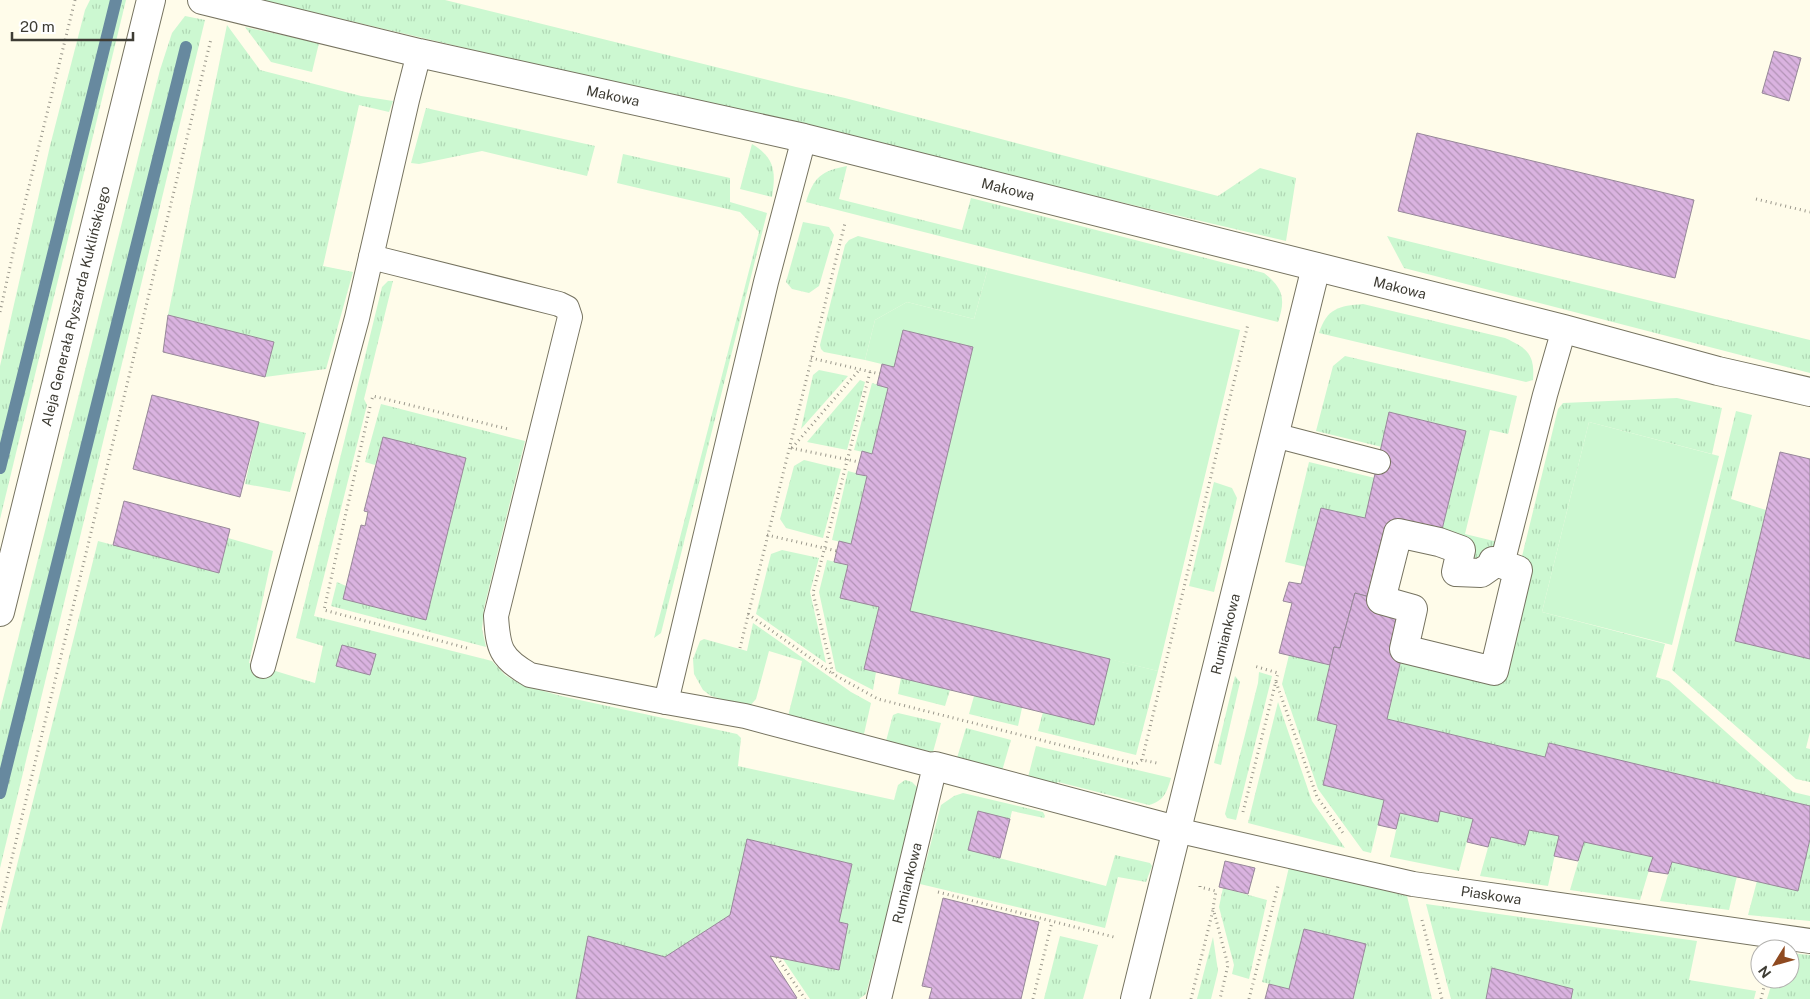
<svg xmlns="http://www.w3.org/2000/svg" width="1810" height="999" font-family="'Public Sans',sans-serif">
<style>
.grass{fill:url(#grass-tufts)}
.green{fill:#ccf8d1}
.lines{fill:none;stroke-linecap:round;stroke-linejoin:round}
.stream{stroke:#67899f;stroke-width:12}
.building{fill:url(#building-back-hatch);stroke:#978899}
.service-casing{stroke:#767360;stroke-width:26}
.minor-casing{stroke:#767360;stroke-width:30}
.tertiary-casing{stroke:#767360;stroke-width:30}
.path{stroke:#9a978b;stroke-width:3;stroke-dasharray:1 4;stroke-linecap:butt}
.service{stroke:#fff;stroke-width:24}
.minor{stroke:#fff;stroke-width:28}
.tertiary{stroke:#fff;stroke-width:28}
.labels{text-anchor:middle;stroke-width:4.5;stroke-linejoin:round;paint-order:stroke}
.street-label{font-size:14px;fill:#3e3c34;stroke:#fff}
</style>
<defs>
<pattern id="grass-tufts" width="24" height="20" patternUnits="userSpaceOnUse" patternTransform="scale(1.25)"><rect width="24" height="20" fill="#ccf8d1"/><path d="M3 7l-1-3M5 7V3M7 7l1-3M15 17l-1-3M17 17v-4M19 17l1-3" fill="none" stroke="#b0d6b4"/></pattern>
<pattern id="building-back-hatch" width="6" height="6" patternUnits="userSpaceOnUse" patternTransform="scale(1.25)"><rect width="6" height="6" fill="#dab3e0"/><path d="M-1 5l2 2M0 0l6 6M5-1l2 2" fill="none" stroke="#b293b6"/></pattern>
</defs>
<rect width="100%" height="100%" fill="#fffcea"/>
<g class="grass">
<path d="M 90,0 L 126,0 L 0,519 L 0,366 L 50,146 L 85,10 Z"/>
<path d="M 261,0 L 445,0 L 796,87 L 845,98 L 1218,196 L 1260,168 L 1296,178 L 1286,241 Z"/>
<path d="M 185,16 L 205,20 L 0,868 L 0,711 L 160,70 L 172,33 Z"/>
<path d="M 227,25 L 260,70 L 361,96 L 393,101 L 389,112 L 359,105 L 323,266 L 353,272 L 326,369 L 265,377 L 274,342 L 168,315 Z"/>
<path d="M 245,27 L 319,43 L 312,72 L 271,62 Z"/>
<path d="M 426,108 L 595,146 L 587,176 L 482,151 L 419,164 L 411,163 Z"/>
<path d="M 752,144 C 775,158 776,172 772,197 L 740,189 Z"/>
<path d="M 623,154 L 730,178 L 730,202 L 767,213 L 661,633 L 654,638 L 759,232 L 740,212 L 617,183 Z"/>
<path d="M 847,166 L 839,199 L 962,230 L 971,198 L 1264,273 C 1283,288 1286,299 1278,322 L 806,202 C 814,177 821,171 847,166 Z"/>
<path d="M 803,222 L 829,227 L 834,235 L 819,286 L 809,293 L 792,289 L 786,282 Z"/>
<path d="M 858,236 L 988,268 L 974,319 L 907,302 L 875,320 L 865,360 L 824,352 L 821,349 L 820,345 L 845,245 L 849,240 Z"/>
<path d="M 1387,236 L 1810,340 L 1810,373 L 1404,268 Z"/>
<path d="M 388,281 L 393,281 L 364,399 L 367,405 L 314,616 L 492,661 L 505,675 L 522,685 L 561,696 L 737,734 L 741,738 L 738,766 L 894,800 L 898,785 L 905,780 L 912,782 L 917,787 L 917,797 L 866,994 L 859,999 L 810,999 L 783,959 L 839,970 L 848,925 L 839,922 L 852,864 L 748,839 L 730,915 L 665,957 L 588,936 L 576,999 L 0,999 L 0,933 L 98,541 L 219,573 L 228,538 L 273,551 L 249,663 L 315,683 L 323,646 L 296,638 L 382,287 Z"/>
<path d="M 1363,304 L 1505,338 C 1527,348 1535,354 1533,380 L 1526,382 L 1319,333 C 1327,308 1339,306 1363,304 Z"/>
<path d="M 1345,356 L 1517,396 L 1508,434 L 1490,430 L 1465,534 L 1498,542 L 1481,573 L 1439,542 L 1466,431 L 1390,412 L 1382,447 L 1316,431 L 1333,366 Z"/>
<path d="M 819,370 L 848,376 L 801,429 L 813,375 Z"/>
<path d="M 860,380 L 865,382 L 847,450 L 807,442 Z"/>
<path d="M 872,383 L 888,388 L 872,454 L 854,450 Z"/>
<path d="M 1677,398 L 1722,408 L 1712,454 L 1589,422 L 1542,612 L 1665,644 L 1656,677 L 1669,681 L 1793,792 L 1810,796 L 1810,806 L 1549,743 L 1545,757 L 1387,719 L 1404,649 L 1494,671 L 1558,409 L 1563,403 Z"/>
<path d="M 381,404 L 525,441 L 484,608 L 482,629 L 486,647 L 331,606 L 337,582 L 346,586 L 343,599 L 426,619 L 466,458 L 383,437 L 375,465 L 365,462 Z"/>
<path d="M 1736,411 L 1752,415 L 1731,499 L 1766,510 L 1735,641 L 1810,659 L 1810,732 L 1806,748 L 1810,749 L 1810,782 L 1796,779 L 1672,670 Z"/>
<path d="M 259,422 L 306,433 L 290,492 L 245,484 Z"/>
<path d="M 804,460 L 841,469 L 823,538 L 786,528 L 780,519 L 794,466 Z"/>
<path d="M 1309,462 L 1375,478 L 1365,518 L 1321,508 L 1306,567 L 1285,562 Z"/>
<path d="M 848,471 L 867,476 L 851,544 L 832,540 Z"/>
<path d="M 1214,482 L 1232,488 L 1237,498 L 1214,592 L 1189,586 Z"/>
<path d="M 782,550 L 819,558 L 810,592 L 826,663 L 756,614 L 771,554 Z"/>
<path d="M 827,560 L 848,565 L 840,598 L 879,607 L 864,668 L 876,672 L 873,690 L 836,671 L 819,592 Z"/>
<path d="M 753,623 L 851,692 L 871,703 L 864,734 L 788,716 L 802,661 L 769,651 L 756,699 L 749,707 L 711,696 L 703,690 L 694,674 L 693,659 L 700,641 L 704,639 L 747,651 Z"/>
<path d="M 1289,655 L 1330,665 L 1317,720 L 1337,725 L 1323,785 L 1384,800 L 1371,853 L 1363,851 L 1318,789 L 1282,684 Z"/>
<path d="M 1110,659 L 1158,671 L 1136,755 L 1038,731 L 1043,712 L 1094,725 Z"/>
<path d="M 1259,672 L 1272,676 L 1236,820 L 1227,818 L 1225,814 L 1258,683 Z"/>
<path d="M 1235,676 L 1240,682 L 1221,765 L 1214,763 Z"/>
<path d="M 901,678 L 950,690 L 945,706 L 898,694 Z"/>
<path d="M 974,696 L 1022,708 L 1018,726 L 969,714 Z"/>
<path d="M 1278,702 L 1312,801 L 1345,848 L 1248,823 Z"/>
<path d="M 898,713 L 941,723 L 933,752 L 886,741 L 893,715 Z"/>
<path d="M 966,728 L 1011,740 L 1002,771 L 957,758 Z"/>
<path d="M 1036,746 L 1171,778 C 1167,792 1164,801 1149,805 L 1058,782 L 1048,790 L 1026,785 Z"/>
<path d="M 963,793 L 1043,812 L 1045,816 L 1044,818 L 1012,811 L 1010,819 L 978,811 L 969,850 L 1106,886 L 1115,855 L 1150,863 L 1152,866 L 1146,882 L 1118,877 L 1105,928 L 920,884 L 941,805 L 954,796 Z"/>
<path d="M 1440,811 L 1473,819 L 1459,871 L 1390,857 L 1400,813 L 1437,822 Z"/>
<path d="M 1529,830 L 1559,836 L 1548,886 L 1480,876 L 1491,837 L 1524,845 Z"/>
<path d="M 1810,839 L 1810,921 L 1748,915 L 1757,881 L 1798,891 Z"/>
<path d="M 1584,842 L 1653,857 L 1640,900 L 1570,890 Z"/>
<path d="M 1672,862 L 1737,876 L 1729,910 L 1660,901 Z"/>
<path d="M 1289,867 L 1407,896 L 1432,999 L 1353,999 L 1366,944 L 1304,929 L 1289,989 L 1262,982 Z"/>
<path d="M 1223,888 L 1267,900 L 1249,979 L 1232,974 L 1234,965 L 1219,907 Z"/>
<path d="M 1426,904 L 1697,941 L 1689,980 L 1756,991 L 1754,999 L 1571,999 L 1573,989 L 1493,968 L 1486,999 L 1451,999 Z"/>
<path d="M 1060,936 L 1098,945 L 1083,999 L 1044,999 Z"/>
<path d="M 1213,937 L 1218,971 L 1211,999 L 1197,999 Z"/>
<path d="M 1790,953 L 1810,955 L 1810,999 L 1767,999 L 1773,979 L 1790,979 Z"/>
</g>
<g class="green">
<path d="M 988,268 L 1240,330 L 1158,671 L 910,611 L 973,347 L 903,330 L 894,367 L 865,360 L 875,320 L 907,302 L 974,319 Z"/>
<path d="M 1589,422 L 1719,456 L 1672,645 L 1542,612 Z"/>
</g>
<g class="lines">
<g class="stream">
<path d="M 0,468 L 116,0"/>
<path d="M 0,793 L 186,47"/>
</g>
</g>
<g class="building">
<path d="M 1774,51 L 1801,58 L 1789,101 L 1762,93 Z"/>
<path d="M 1417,133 L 1694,200 L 1675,278 L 1398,211 Z"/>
<path d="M 168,315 L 274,342 L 265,377 L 163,352 Z"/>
<path d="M 903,330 L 973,347 L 910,611 L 1110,659 L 1094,725 L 864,669 L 879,607 L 840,598 L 848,565 L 834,562 L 839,541 L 851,544 L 867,476 L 856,474 L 862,451 L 872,454 L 888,388 L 877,385 L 882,364 L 894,367 Z"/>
<path d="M 152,395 L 259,422 L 240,497 L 133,469 Z"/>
<path d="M 1389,412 L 1466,431 L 1439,542 L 1398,533 L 1381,600 L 1355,593 L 1340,648 L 1334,647 L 1330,665 L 1279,653 L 1292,603 L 1283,601 L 1289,582 L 1301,584 L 1321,508 L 1365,518 Z"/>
<path d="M 383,437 L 466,458 L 426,620 L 343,599 L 361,525 L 365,526 L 368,512 L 364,511 Z"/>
<path d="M 1780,452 L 1810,459 L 1810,659 L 1735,641 Z"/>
<path d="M 124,501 L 230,529 L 219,573 L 113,545 Z"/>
<path d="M 1355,593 L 1413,609 L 1387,719 L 1545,757 L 1549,743 L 1810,806 L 1810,839 L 1798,891 L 1672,862 L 1668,874 L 1648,871 L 1653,857 L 1584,842 L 1578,861 L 1554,856 L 1559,836 L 1529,830 L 1525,845 L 1491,837 L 1488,847 L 1467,842 L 1473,819 L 1440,811 L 1438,822 L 1400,813 L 1396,829 L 1378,825 L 1384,800 L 1323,785 L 1337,725 L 1317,720 L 1334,647 L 1340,648 Z"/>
<path d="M 342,645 L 376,654 L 370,675 L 336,666 Z"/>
<path d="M 978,811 L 1010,819 L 1000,858 L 968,850 Z"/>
<path d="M 747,839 L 852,864 L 839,922 L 848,924 L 839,970 L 770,956 L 797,998 L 795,999 L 576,999 L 588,936 L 665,957 L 730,915 Z"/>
<path d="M 1225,861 L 1255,868 L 1248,894 L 1219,887 Z"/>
<path d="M 943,898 L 1039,922 L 1021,999 L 929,999 L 932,988 L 922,986 Z"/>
<path d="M 1304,929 L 1366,944 L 1353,999 L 1265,999 L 1269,984 L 1289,989 Z"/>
<path d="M 1492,968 L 1573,989 L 1571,999 L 1486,999 Z"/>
</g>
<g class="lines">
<defs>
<g id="service">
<path d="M 804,138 L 766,282 L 666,702 L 745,716 L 935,766 L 879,999"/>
<path d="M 371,257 L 559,304 L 567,308 L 570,317 L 496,616 C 498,648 500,658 530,675 L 666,702"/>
<path d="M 1274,435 L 1378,462"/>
<path d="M 1502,564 L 1545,395 L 1564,329"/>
<path d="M 263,666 L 357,318 L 407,100 L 419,53"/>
<path id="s1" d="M 1176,830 L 1413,884 L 1810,941"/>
</g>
<g id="minor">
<path id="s2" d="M 202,0 L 419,53 L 804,138 L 1564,329 L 1718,371 L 1810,392"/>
<path d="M 1398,533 L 1439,542 L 1461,550 L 1456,572 L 1481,573 L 1491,566 L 1493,561 L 1518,570 L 1494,671 L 1404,649 L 1413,609 L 1381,600 Z"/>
<path d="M 935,766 L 1176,830"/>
<path id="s3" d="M 1135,999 L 1316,267"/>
</g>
<g id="tertiary">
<path id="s4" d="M 0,612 L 151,0"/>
</g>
</defs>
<use href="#service" class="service-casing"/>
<use href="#minor" class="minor-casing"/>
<use href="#tertiary" class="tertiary-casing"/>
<g class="path">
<path d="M 1756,199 L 1810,212"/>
<path d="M 0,312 L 17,235 L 75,0"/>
<path d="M 811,358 L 880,374"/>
<path d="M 870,372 L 813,593 L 833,674 L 878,699 L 1136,764 L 1142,760 L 1157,763"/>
<path d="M 372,399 L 373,396 L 508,429"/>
<path d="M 370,407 L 324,610 L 467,648"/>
<path d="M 791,448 L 859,462"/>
<path d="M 792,448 L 860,369"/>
<path d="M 767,535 L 837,551"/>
<path d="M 748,614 L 833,674"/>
<path d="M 740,648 L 845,223"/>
<path d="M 1276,682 L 1317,797 L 1343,833"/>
<path d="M 1142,760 L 1248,324"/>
<path d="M 1243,812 L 1278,673 L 1254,666"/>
<path d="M 1200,886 L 1200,887 L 1216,891 L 1213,908 L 1228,965 L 1220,999"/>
<path d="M 938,892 L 1114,937"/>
<path d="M 0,907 L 211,39"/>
<path d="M 1422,920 L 1442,999"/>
<path d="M 777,957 L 805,999"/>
<path d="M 1033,999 L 1052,922"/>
<path d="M 1191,999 L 1213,910"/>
<path d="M 1249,999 L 1278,886"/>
<path d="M 1761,999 L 1766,979"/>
</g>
<use href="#service" class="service"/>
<use href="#minor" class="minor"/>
<use href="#tertiary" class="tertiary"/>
</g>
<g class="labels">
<g class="street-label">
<text dy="5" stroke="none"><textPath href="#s2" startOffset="422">Makowa</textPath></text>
<text dy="5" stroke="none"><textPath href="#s2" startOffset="828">Makowa</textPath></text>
<text dy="5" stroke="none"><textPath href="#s2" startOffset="1232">Makowa</textPath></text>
<text dy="5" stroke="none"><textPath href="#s4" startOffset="315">Aleja Generała Ryszarda Kuklińskiego</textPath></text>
<text dy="5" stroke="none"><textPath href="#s3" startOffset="376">Rumiankowa</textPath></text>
<text transform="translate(907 883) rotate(-76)" y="5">Rumiankowa</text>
<text dy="5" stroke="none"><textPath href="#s1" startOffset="322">Piaskowa</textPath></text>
</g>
</g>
<g transform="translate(1775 964) rotate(233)"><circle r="24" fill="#ffffff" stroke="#b2b1ae"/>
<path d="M0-4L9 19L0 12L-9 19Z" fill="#8f4a20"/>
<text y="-8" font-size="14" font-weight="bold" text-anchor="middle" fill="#3e3c34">N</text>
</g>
<path d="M12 32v8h121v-8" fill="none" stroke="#3e3c34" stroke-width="2.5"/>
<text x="20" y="32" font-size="15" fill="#3e3c34" stroke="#ffffff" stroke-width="4" paint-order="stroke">20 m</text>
</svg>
